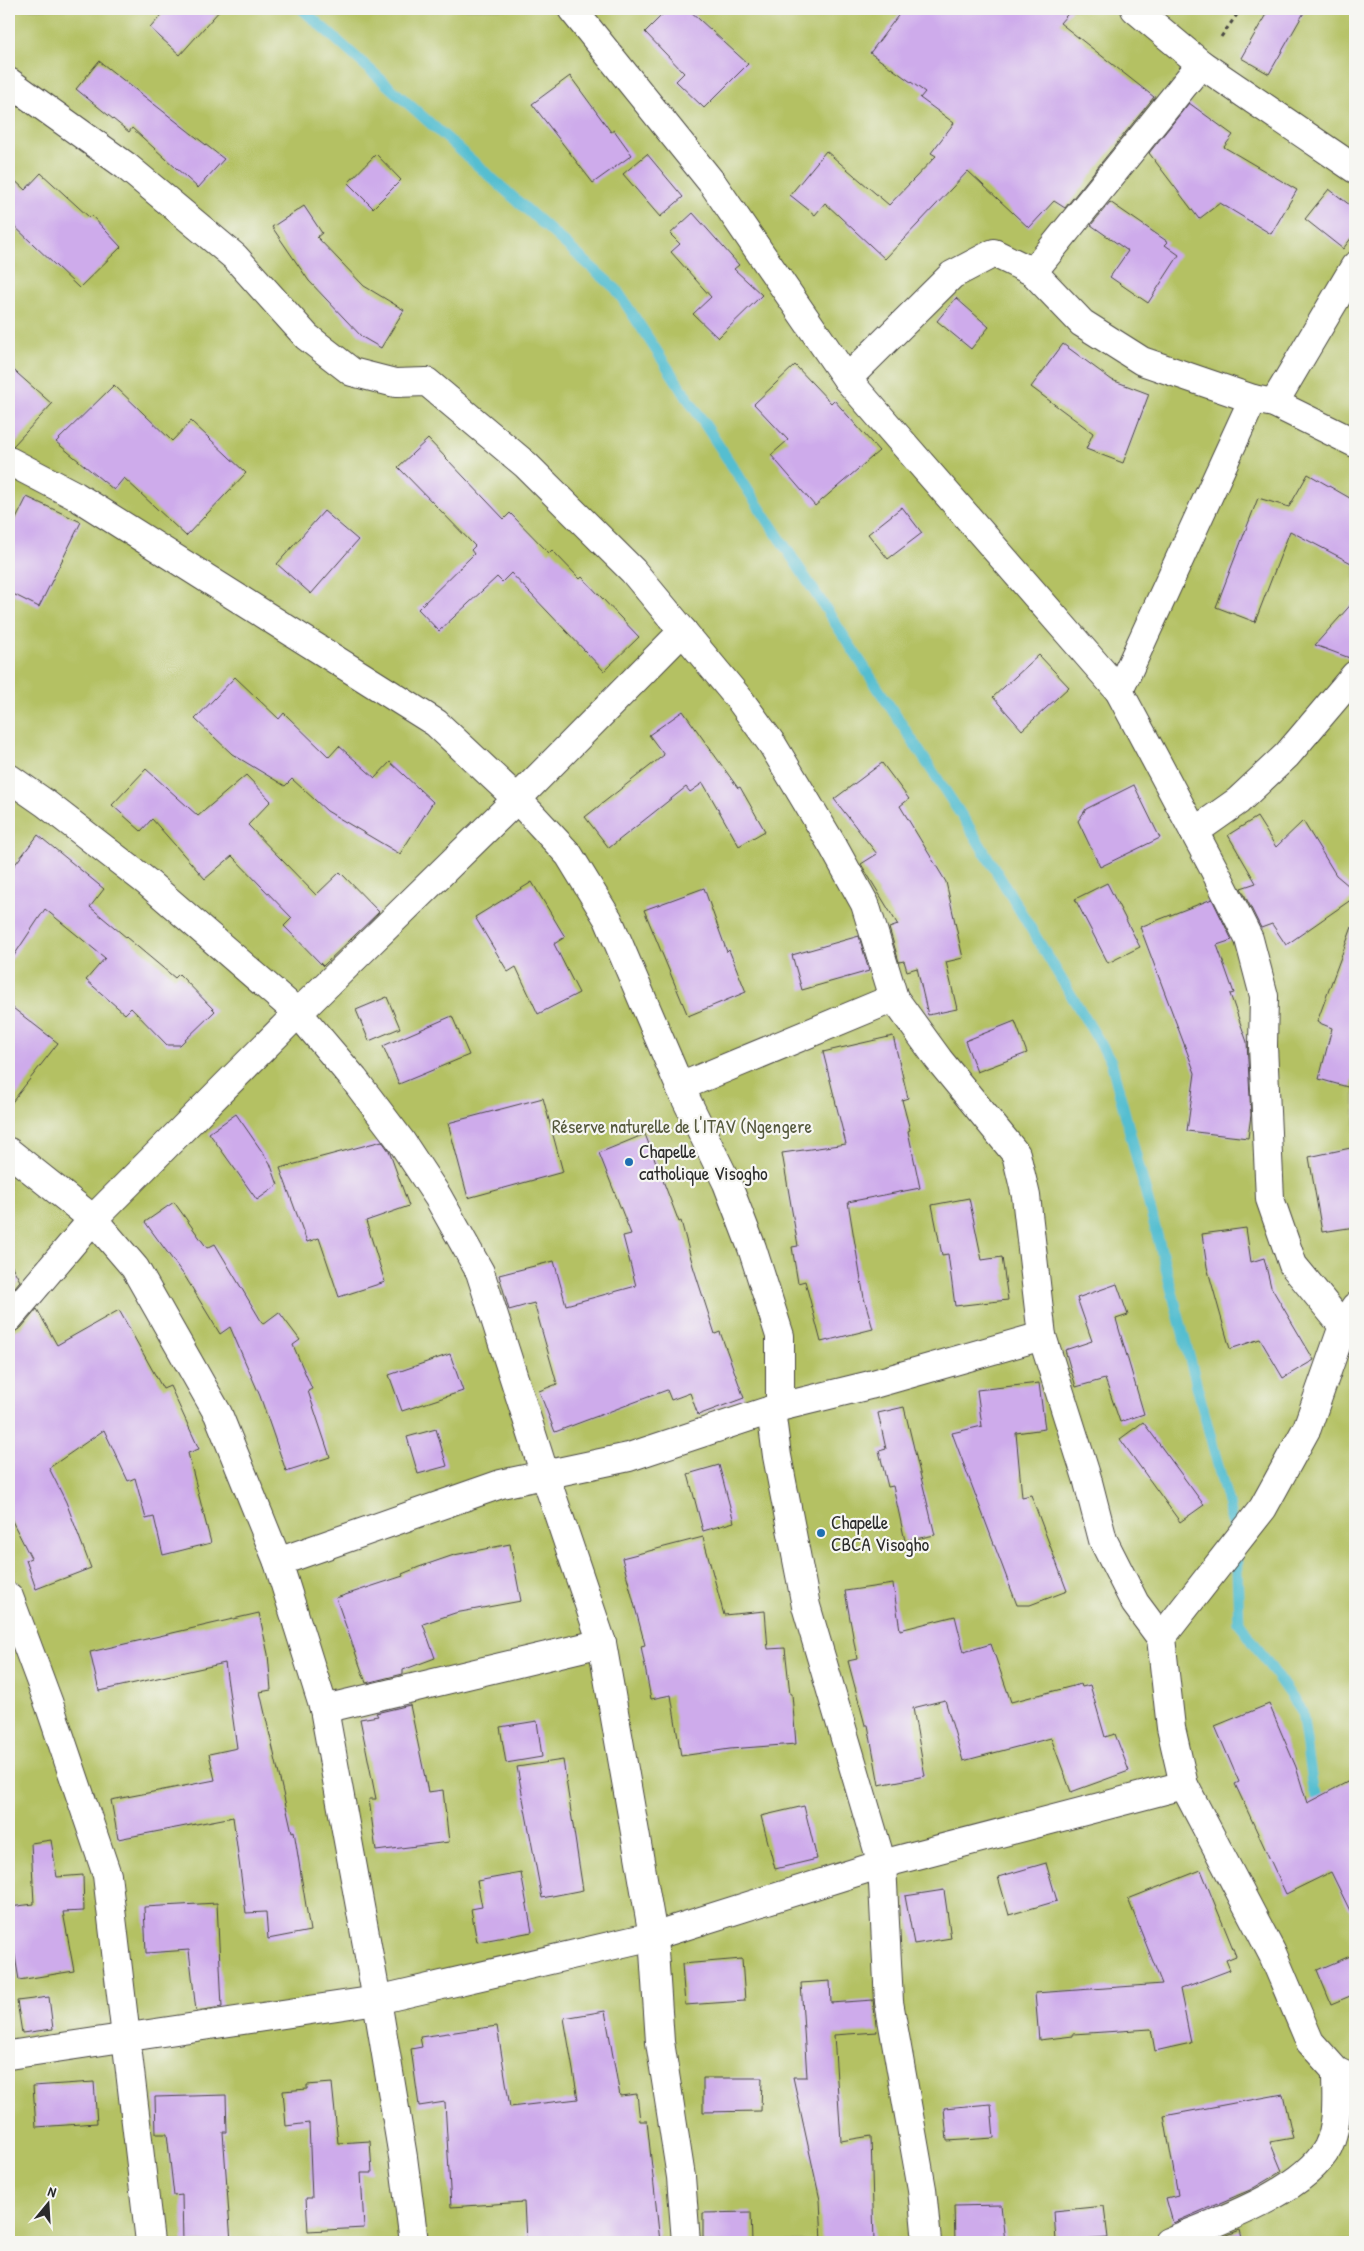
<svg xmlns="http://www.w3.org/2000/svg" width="1364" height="2251" font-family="'Patrick Hand',sans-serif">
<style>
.green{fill:#b4c164;stroke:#707648}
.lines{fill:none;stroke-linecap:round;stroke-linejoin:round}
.stream{stroke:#54bed0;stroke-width:11}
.building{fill:#ceabeb}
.street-casing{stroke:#484642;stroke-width:30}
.path{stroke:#484642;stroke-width:3;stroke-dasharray:4 4;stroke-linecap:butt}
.street{stroke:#fff;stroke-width:28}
.poi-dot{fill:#1f6fb2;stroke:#f6f6f2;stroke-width:2}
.labels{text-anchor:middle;stroke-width:4.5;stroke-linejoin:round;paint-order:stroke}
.park-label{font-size:19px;fill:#54583c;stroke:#f6f6f2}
.poi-label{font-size:19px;fill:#2b2b2b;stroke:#f6f6f2;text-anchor:start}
</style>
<rect width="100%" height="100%" fill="#f6f6f2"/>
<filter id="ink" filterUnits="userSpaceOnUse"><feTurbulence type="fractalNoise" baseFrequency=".02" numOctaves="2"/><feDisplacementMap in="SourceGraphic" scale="10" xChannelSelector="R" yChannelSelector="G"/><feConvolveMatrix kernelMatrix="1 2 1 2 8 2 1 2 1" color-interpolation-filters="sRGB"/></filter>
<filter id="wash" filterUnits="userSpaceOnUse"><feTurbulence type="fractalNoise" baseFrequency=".0096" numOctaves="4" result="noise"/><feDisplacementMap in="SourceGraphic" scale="20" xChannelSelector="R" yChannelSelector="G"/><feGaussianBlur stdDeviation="1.12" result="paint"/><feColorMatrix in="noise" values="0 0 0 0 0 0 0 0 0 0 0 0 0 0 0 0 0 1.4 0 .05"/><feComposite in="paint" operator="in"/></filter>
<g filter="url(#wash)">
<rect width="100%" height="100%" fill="#ece2c4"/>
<rect class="green" x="9" y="9" width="1346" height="2233"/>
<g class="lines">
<path class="stream" d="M 302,9 L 616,289 L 973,833 L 1111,1061 L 1228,1503 L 1236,1543 L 1239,1622 L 1302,1712 L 1313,1790 L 1325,1811"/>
</g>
<g id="blocks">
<g class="building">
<path d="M 167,9 L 221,9 L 180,55 L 150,28 Z"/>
<path d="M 668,9 L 688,9 L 748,64 L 704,108 L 676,81 L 684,73 L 645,32 Z"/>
<path d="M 903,9 L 1072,9 L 1060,23 L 1154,97 L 1065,208 L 1054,201 L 1029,228 L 968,171 L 885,259 L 825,203 L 815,215 L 790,195 L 826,151 L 889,205 L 936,156 L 931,153 L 954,123 L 920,98 L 925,92 L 870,53 Z"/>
<path d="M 1269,9 L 1306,9 L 1269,74 L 1241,58 Z"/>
<path d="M 99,61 L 224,159 L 198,188 L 132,128 L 129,132 L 76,89 Z"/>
<path d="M 570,76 L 611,132 L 614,130 L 632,155 L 593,183 L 532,104 Z"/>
<path d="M 1189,103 L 1233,135 L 1224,147 L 1297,190 L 1271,234 L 1220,203 L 1199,219 L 1149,153 Z"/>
<path d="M 376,154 L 401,180 L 373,208 L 348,183 Z"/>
<path d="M 647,154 L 683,197 L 660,217 L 623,174 Z"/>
<path d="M 41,173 L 89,217 L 91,215 L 121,247 L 79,288 L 9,221 L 9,175 L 25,190 Z"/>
<path d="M 1329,189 L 1355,209 L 1355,233 L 1343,249 L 1305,219 Z"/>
<path d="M 1110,202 L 1168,242 L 1165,245 L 1179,255 L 1148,303 L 1110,277 L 1128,251 L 1091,225 Z"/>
<path d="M 304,206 L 322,233 L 317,237 L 364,286 L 404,310 L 381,348 L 362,337 L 309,281 L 272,227 Z"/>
<path d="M 693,213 L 739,265 L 734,269 L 762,295 L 718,338 L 693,314 L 711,297 L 671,252 L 680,244 L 670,234 Z"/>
<path d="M 956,298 L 989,327 L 971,349 L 937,321 Z"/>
<path d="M 1063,344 L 1112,380 L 1149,394 L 1123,463 L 1086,449 L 1093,433 L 1031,387 Z"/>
<path d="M 795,365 L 831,403 L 834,400 L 879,451 L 815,506 L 771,455 L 788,440 L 754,404 Z"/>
<path d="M 9,366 L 52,404 L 13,446 L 9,445 Z"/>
<path d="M 114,385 L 172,441 L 191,421 L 246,473 L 186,536 L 124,478 L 114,490 L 56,442 Z"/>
<path d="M 428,439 L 504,519 L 510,513 L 549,553 L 552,550 L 580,579 L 582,577 L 639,637 L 604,671 L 511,573 L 502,582 L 497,577 L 439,631 L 418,609 L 474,554 L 471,550 L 475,546 L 398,467 Z"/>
<path d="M 1308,474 L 1355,501 L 1355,565 L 1290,531 L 1255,622 L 1216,607 L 1258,498 L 1289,507 Z"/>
<path d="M 27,497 L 81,522 L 39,607 L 9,592 L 9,533 Z"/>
<path d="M 902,507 L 922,533 L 888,559 L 868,534 Z"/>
<path d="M 324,511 L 358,540 L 311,594 L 277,564 Z"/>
<path d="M 1355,600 L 1355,660 L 1315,645 Z"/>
<path d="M 1039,655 L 1069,687 L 1022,730 L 993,697 Z"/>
<path d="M 235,677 L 279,719 L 284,713 L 329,757 L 339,746 L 375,778 L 390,762 L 433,802 L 400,854 L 327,811 L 292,779 L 285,786 L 232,754 L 195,719 Z"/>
<path d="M 683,711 L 738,788 L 740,787 L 765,831 L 739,846 L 703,783 L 690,792 L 686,787 L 609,848 L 585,817 L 664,755 L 649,735 Z"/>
<path d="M 882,763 L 909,799 L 900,806 L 946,882 L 963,958 L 946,962 L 957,1009 L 928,1015 L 917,968 L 907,971 L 904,961 L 899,962 L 889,928 L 898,925 L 861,864 L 877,854 L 834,799 Z"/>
<path d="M 146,769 L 198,816 L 246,775 L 271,801 L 248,825 L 316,895 L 340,872 L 379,912 L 323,966 L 284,926 L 292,918 L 232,856 L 205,879 L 152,819 L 141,831 L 112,805 Z"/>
<path d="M 1134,785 L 1160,838 L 1100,867 L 1078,821 L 1086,809 Z"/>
<path d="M 1257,817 L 1276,847 L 1303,821 L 1336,875 L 1355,891 L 1355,897 L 1286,945 L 1272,924 L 1261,928 L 1241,888 L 1256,883 L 1228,835 Z"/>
<path d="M 38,835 L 104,889 L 90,907 L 175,978 L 179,974 L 215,1011 L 180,1045 L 167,1045 L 131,1008 L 125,1014 L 86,980 L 105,958 L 45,909 L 9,963 L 9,872 Z"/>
<path d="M 532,882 L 565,937 L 554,944 L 579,993 L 538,1014 L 516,967 L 508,972 L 475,917 Z"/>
<path d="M 1107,883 L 1140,947 L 1108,963 L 1075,899 Z"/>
<path d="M 704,888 L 727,952 L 729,950 L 746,992 L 688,1016 L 644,910 Z"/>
<path d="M 1212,899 L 1232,940 L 1217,945 L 1234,993 L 1230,994 L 1247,1042 L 1251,1115 L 1248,1138 L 1187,1131 L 1195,1073 L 1140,927 Z"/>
<path d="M 1352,927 L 1355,928 L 1355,1071 L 1351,1088 L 1319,1079 L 1332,1028 L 1317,1022 Z"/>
<path d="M 859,936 L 869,971 L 802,990 L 792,955 Z"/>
<path d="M 387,997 L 400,1028 L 369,1041 L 356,1010 Z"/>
<path d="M 9,1005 L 58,1043 L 9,1106 Z"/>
<path d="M 452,1016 L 469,1055 L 399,1084 L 383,1046 Z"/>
<path d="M 1015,1021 L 1027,1053 L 977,1072 L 965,1041 Z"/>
<path d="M 893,1036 L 908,1098 L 902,1100 L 910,1130 L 908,1131 L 920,1188 L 848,1202 L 864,1298 L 873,1329 L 821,1342 L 805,1281 L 798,1283 L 792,1247 L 798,1246 L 782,1153 L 846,1144 L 823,1052 Z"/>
<path d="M 543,1098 L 563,1172 L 468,1198 L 448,1123 Z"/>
<path d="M 236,1114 L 270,1163 L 278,1185 L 257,1200 L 209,1133 Z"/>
<path d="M 645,1134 L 679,1222 L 681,1221 L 693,1266 L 715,1334 L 720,1332 L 744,1398 L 698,1415 L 690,1393 L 671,1400 L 667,1390 L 555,1432 L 539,1391 L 557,1384 L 534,1303 L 509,1310 L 499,1275 L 554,1261 L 566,1305 L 636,1286 L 623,1236 L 631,1234 L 599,1153 Z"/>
<path d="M 382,1141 L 389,1151 L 409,1206 L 366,1221 L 385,1282 L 339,1297 L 319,1238 L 307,1242 L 280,1168 Z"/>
<path d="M 1355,1147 L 1355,1227 L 1322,1232 L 1309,1157 Z"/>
<path d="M 969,1198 L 982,1260 L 1002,1257 L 1008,1300 L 955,1306 L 948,1254 L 942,1255 L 932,1205 Z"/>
<path d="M 174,1202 L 207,1248 L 215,1244 L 263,1324 L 279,1312 L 300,1340 L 293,1345 L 312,1389 L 308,1391 L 330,1457 L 286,1471 L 260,1396 L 230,1327 L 220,1334 L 186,1278 L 145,1222 Z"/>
<path d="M 1246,1228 L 1251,1262 L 1264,1258 L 1271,1287 L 1314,1360 L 1283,1378 L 1260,1339 L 1230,1349 L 1207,1267 L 1202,1234 Z"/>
<path d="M 9,1261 L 20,1281 L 9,1294 Z"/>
<path d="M 1117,1284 L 1128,1315 L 1116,1319 L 1144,1414 L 1120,1422 L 1105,1379 L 1076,1387 L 1065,1350 L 1092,1341 L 1077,1298 Z"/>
<path d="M 37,1309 L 57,1345 L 119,1310 L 163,1389 L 170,1386 L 199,1449 L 188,1453 L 211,1543 L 163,1555 L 154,1517 L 146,1519 L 135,1478 L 128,1481 L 104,1430 L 49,1468 L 66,1502 L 91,1568 L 36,1589 L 26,1560 L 31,1558 L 9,1515 L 9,1333 L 21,1328 Z"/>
<path d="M 450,1354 L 463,1391 L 402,1411 L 389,1375 Z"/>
<path d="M 1039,1383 L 1045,1429 L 1016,1433 L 1022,1497 L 1031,1495 L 1067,1591 L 1030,1605 L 1017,1605 L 952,1433 L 982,1426 L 977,1390 Z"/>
<path d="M 904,1407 L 935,1535 L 905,1541 L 893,1486 L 888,1487 L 879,1451 L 886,1449 L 878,1413 Z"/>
<path d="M 1143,1422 L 1204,1505 L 1180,1522 L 1120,1439 Z"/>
<path d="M 436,1429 L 447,1466 L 418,1474 L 407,1437 Z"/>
<path d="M 719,1465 L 734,1522 L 703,1531 L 688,1474 Z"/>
<path d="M 703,1537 L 724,1615 L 765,1611 L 768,1649 L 785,1648 L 790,1694 L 792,1694 L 796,1744 L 730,1749 L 681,1756 L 671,1695 L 651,1699 L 641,1646 L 645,1645 L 622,1558 Z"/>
<path d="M 510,1544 L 521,1601 L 455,1613 L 423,1624 L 435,1658 L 403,1670 L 403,1674 L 366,1683 L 336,1598 L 403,1576 L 402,1574 L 419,1567 L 454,1555 Z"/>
<path d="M 893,1584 L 900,1630 L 955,1616 L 964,1652 L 991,1644 L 1011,1702 L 1081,1684 L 1082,1687 L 1090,1685 L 1105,1737 L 1115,1734 L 1129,1771 L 1071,1792 L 1051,1738 L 963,1761 L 945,1700 L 913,1708 L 925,1776 L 879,1785 L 868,1725 L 865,1725 L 848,1661 L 857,1659 L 845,1591 Z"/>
<path d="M 259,1613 L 268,1654 L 271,1690 L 260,1692 L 292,1832 L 294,1831 L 310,1931 L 268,1939 L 266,1912 L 246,1913 L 233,1817 L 118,1839 L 111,1800 L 215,1780 L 209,1754 L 237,1748 L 225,1663 L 99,1691 L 90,1652 Z"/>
<path d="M 1269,1704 L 1296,1767 L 1307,1803 L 1355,1778 L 1355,1921 L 1331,1872 L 1286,1894 L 1235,1784 L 1239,1782 L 1215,1726 Z"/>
<path d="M 410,1705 L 428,1792 L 443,1790 L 449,1842 L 376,1851 L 369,1799 L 376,1799 L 360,1719 L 378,1716 L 376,1713 Z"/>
<path d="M 537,1721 L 542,1757 L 506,1763 L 500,1727 Z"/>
<path d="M 563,1760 L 583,1890 L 542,1898 L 517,1767 Z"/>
<path d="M 804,1806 L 817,1859 L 775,1869 L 761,1816 Z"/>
<path d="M 51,1840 L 57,1877 L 83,1875 L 84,1911 L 63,1912 L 74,1971 L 19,1980 L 9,1921 L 9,1907 L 34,1904 L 31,1843 Z"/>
<path d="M 1046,1863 L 1057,1901 L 1009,1915 L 998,1877 Z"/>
<path d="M 1201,1870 L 1236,1956 L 1226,1960 L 1230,1970 L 1180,1989 L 1191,2043 L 1155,2051 L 1151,2029 L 1073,2034 L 1073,2036 L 1039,2040 L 1035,1993 L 1162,1984 L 1128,1899 Z"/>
<path d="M 521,1873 L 532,1932 L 477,1942 L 471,1909 L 482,1907 L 477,1881 Z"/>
<path d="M 944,1890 L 951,1938 L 914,1944 L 905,1896 Z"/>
<path d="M 217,1903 L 222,2007 L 196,2011 L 189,1950 L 146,1953 L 144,1907 Z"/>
<path d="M 1355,1954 L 1355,1994 L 1331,2004 L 1317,1970 Z"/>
<path d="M 742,1959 L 745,2001 L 685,2005 L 682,1964 Z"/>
<path d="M 830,1981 L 831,2003 L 873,2000 L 877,2032 L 834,2035 L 841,2141 L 871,2136 L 874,2242 L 822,2242 L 820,2200 L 793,2077 L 807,2077 L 801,1983 Z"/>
<path d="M 49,1997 L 53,2029 L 22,2033 L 17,2001 Z"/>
<path d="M 605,2011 L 620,2096 L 637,2094 L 640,2121 L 647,2121 L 660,2242 L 526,2242 L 524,2202 L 451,2207 L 445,2102 L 419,2106 L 411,2049 L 422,2047 L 420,2037 L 497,2026 L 510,2107 L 578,2099 L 564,2018 Z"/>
<path d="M 703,2078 L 762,2078 L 761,2111 L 703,2112 Z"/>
<path d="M 94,2082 L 97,2123 L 36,2127 L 33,2086 Z"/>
<path d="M 332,2083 L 338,2143 L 370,2141 L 372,2173 L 361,2173 L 364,2228 L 308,2231 L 306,2198 L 312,2198 L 309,2123 L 286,2126 L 283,2091 L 307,2089 L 307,2085 Z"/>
<path d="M 1283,2094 L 1293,2138 L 1270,2142 L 1282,2171 L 1250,2190 L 1173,2223 L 1166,2198 L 1178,2195 L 1164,2116 Z"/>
<path d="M 226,2095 L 227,2132 L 223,2132 L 231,2242 L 183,2242 L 182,2195 L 174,2196 L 167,2134 L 156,2134 L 155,2097 Z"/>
<path d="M 991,2104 L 994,2138 L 947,2141 L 944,2108 Z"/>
<path d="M 1001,2205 L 1005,2242 L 955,2242 L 954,2206 Z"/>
<path d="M 1104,2206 L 1108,2238 L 1056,2242 L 1054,2211 Z"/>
<path d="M 751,2212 L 752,2242 L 703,2242 L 703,2213 Z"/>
<path d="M 1240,2230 L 1243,2242 L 1209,2242 L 1215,2240 Z"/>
</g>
</g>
</g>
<g filter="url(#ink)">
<use href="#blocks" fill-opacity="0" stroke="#484642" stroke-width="1"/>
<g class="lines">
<defs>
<g id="street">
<path d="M 572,9 L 713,184 L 847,379 L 1119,691 L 1215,871 L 1249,939 L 1264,996 L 1263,1046 L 1270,1199 L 1293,1265 L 1343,1326 L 1355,1335"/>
<path d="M 1135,9 L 1201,64 L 1355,169"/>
<path d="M 9,82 L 126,166 L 235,257 L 307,337 L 352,372 L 395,383 L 427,382 L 526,465 L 633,571 L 740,700 L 772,744 L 833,846 L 865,904 L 894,998 L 939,1060 L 1016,1154 L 1026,1196 L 1042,1336 L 1087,1478 L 1103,1540 L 1135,1603 L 1161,1638"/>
<path d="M 1033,272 L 1201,64"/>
<path d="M 847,379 L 952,275 L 994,253 L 1033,272 L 1082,323 L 1142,361 L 1253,399 L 1274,403 L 1355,443"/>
<path d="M 1274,403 L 1355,266"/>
<path d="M 9,461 L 76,496 L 436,723 L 517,799 L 569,855 L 608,919 L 680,1087 L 727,1183 L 752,1248 L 780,1336 L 780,1407"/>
<path d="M 1119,691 L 1253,399"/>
<path d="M 9,778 L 45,803 L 147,882 L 298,1013 L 354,1079 L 401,1141 L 438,1197 L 480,1272 L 545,1475 L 602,1643 L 653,1936 L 660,2042 L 681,2177 L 686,2242"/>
<path d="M 1194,832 L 1238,801 L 1287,755 L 1355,675"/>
<path d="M 680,1087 L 894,998"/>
<path d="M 9,1152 L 93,1219 L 135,1268 L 218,1414 L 278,1562 L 324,1709 L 377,2000 L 403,2157 L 414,2242"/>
<path d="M 1355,1307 L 1343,1326 L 1307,1428 L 1263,1508 L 1161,1638 L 1171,1728 L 1184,1785 L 1273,1955 L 1310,2042 L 1336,2071 L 1355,2080"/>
<path d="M 9,1318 L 93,1219 L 298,1013 L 517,799 L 683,631"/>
<path d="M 771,1410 L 777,1456 L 806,1606 L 882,1864 L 889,2002 L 922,2189 L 927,2242"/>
<path d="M 278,1562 L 501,1484 L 629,1457 L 780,1407 L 870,1385 L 1042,1336"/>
<path d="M 9,1597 L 49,1704 L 107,1875 L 150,2242"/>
<path d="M 324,1709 L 602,1643"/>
<path d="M 9,2055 L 377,2000 L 653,1936 L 882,1864 L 1184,1785"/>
<path d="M 1168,2242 C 1214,2223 1305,2192 1328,2147 C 1339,2124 1336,2095 1336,2071"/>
</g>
</defs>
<use href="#street" class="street-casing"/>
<path class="path" d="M 1221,37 L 1241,9"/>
<use href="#street" class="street"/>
</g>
</g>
<g class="poi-dot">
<circle cx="629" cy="1162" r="5"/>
<circle cx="821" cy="1533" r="5"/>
</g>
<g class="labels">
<g class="park-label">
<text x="682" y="1133">Réserve naturelle de l'ITAV (Ngengere</text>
</g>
<g class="poi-label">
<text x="639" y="1158">Chapelle<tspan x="639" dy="22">catholique Visogho</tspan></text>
<text x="831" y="1529">Chapelle<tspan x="831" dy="22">CBCA Visogho</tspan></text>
</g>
</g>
<rect width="1364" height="2251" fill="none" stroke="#f6f6f2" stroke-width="30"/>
<g transform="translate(48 2204) rotate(18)" stroke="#f6f6f2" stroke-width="4" paint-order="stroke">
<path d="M0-4L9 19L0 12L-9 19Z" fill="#2b2b2b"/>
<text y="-8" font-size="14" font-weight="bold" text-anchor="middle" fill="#2b2b2b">N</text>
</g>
</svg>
